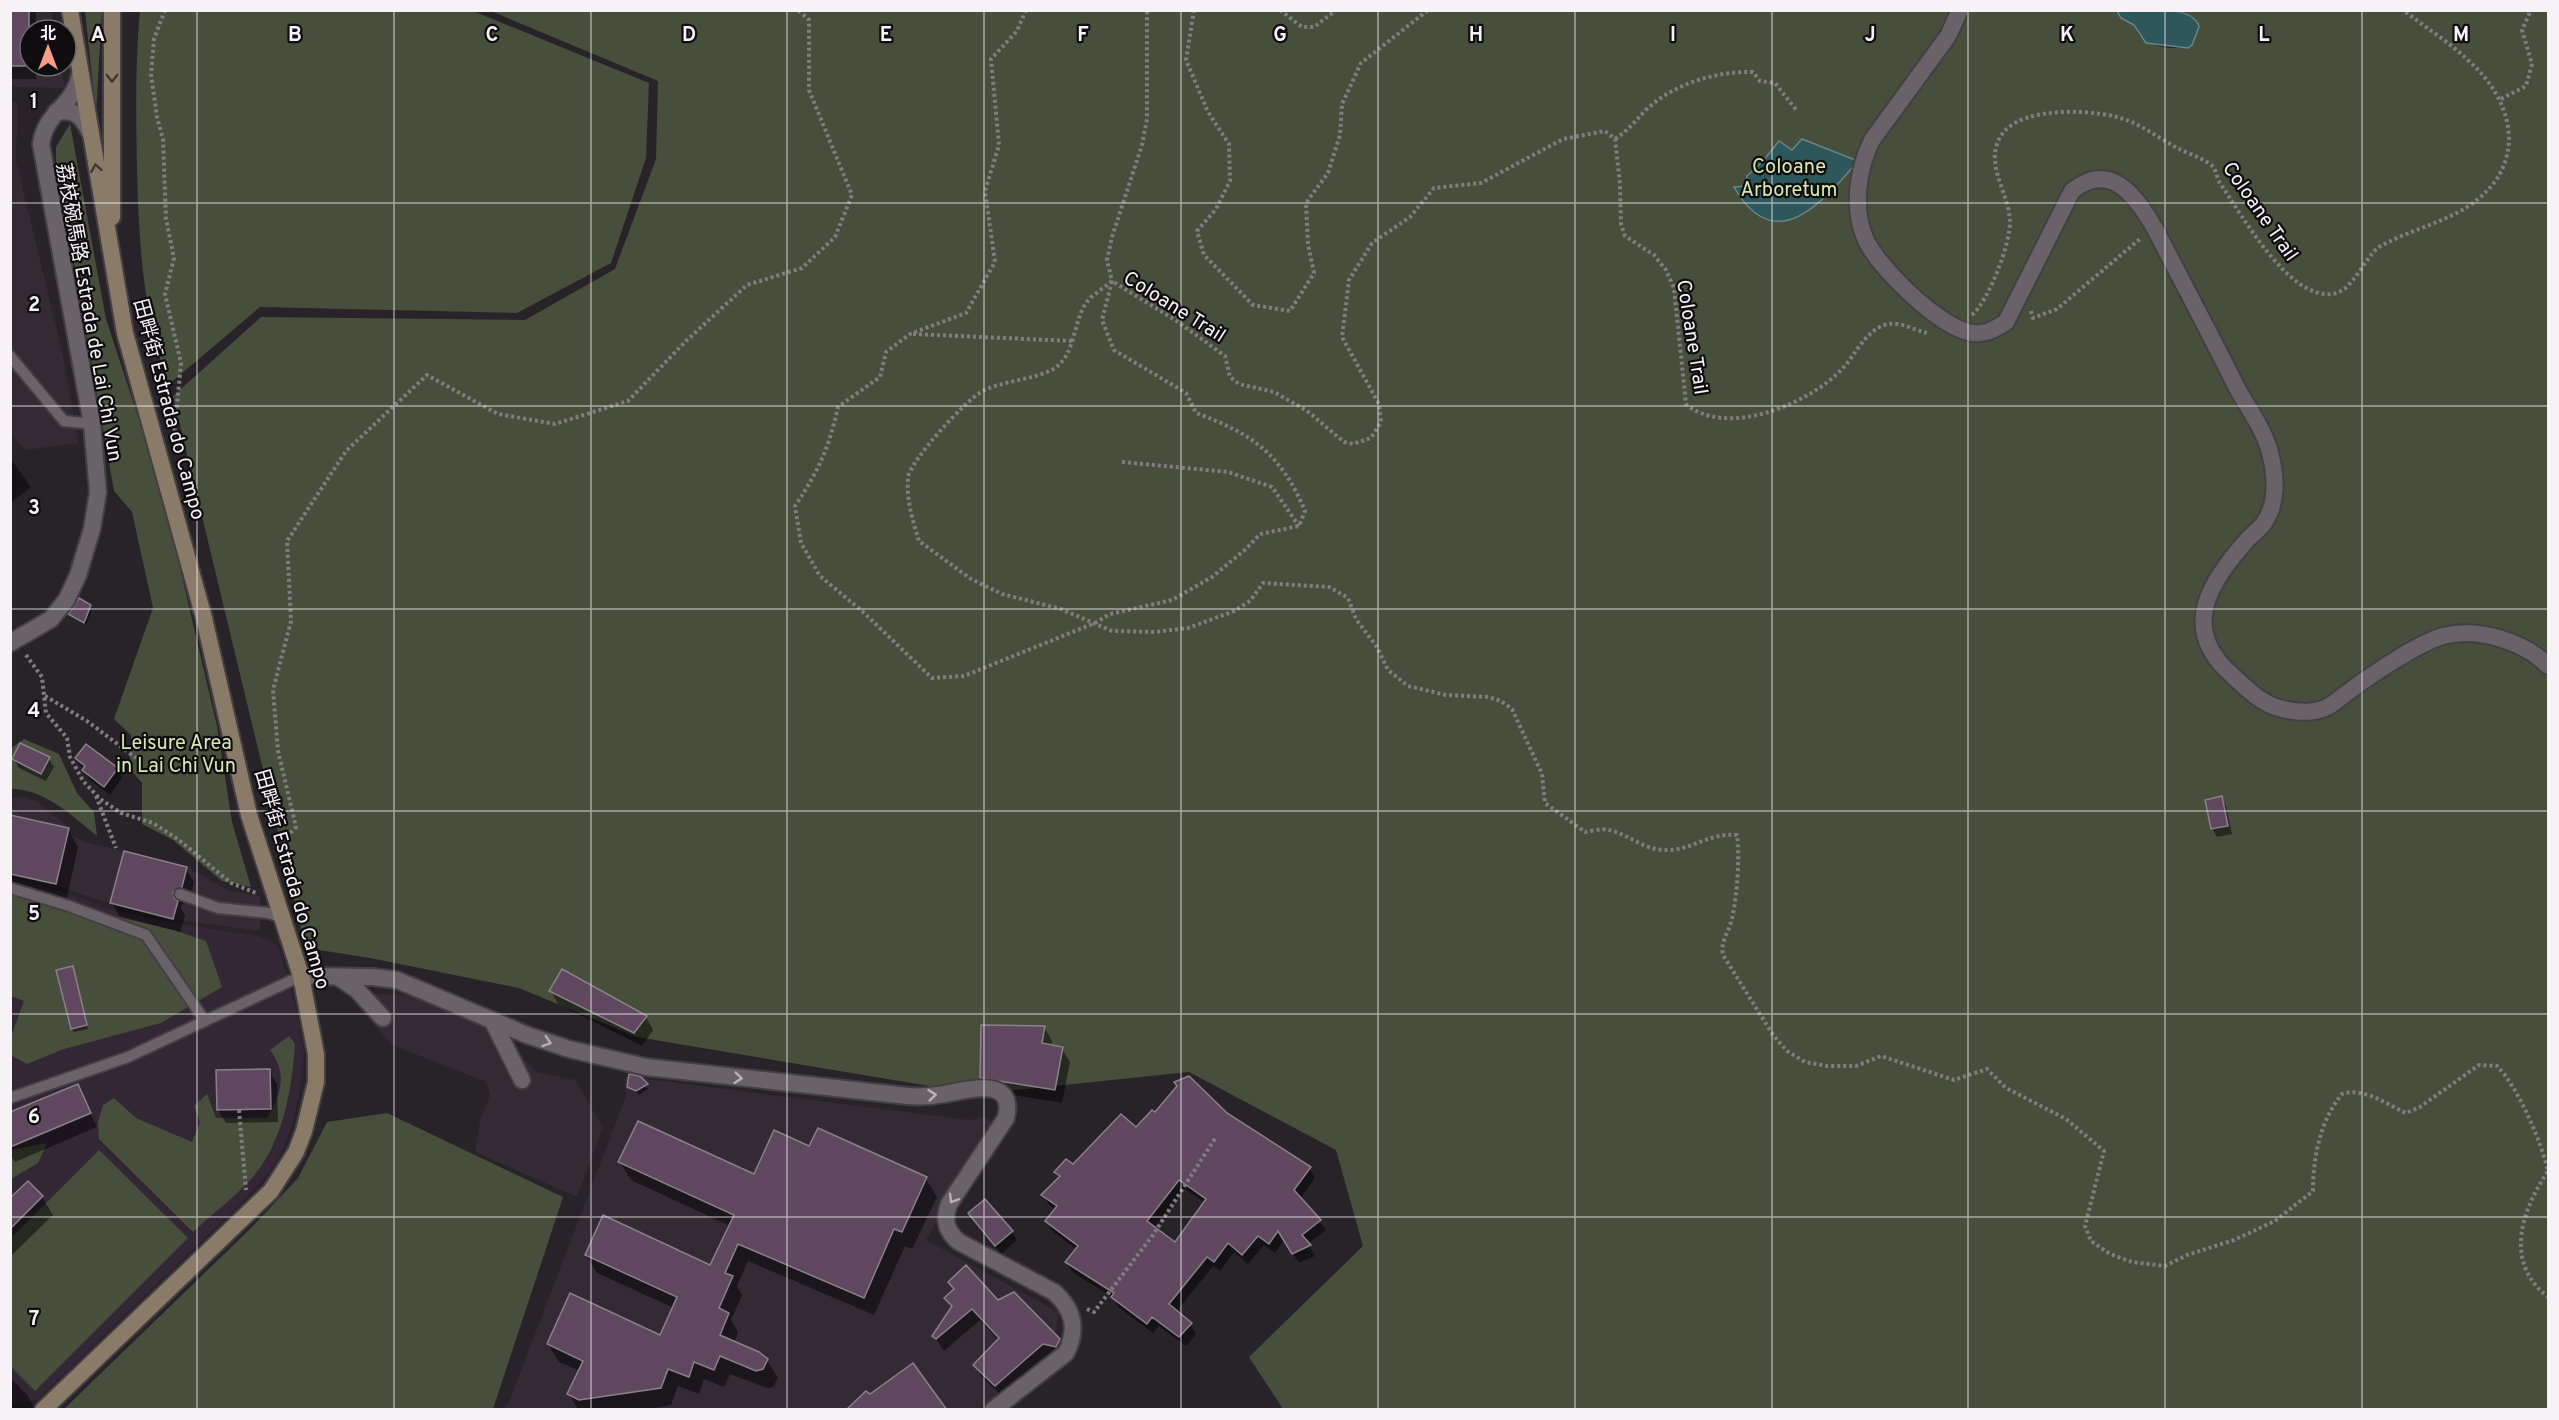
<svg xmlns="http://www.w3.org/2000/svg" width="2559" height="1420" font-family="Overpass,'Noto Sans SC',sans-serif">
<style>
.built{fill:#332a33}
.education{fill:#332736}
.green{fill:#474e3b}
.water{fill:#2d575a;stroke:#698689;stroke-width:1.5}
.shadow{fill:#0007;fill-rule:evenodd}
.building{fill:#5f485f;stroke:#888288;stroke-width:1.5;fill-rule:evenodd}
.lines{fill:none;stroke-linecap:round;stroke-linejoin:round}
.service-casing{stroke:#433f43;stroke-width:14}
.minor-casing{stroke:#433f43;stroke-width:20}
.secondary-casing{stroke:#433f43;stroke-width:20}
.path{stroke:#817c81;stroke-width:4;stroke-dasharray:3 3;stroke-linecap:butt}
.service{stroke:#696369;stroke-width:10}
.minor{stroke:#696369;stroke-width:16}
.secondary{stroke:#8a7b69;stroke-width:16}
.oneway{stroke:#403933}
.oneway2{stroke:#b7b2b7}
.grid{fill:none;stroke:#f6f2f6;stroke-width:1.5;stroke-opacity:0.55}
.labels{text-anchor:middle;stroke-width:4.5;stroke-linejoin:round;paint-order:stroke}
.park-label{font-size:20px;fill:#d5e9b0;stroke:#0f0d0f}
.street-label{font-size:20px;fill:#f6f2f6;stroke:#0f0d0f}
.grid-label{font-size:20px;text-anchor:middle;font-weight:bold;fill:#f6f2f6;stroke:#0f0d0f;stroke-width:4.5;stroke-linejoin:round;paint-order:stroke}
</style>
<rect width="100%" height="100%" fill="#282328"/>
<g class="built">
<path d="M 11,11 L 51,11 L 54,30 L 30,30 L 30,66 L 60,66 L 65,88 L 11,87 Z"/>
<path d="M 11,102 L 18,103 L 16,160 L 64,360 L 78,443 L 26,450 L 11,434 Z"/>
<path d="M 24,797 L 37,801 L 69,828 L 68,834 L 86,842 L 187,867 L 227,890 L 260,896 L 260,931 L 173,919 L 95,899 L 47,882 L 11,874 L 10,798 Z"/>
<path d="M 369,994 L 407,995 L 512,1037 L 525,1061 L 537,1072 L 575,1080 L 603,1127 L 577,1197 L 475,1152 L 480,1121 L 490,1095 L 486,1082 L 392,1045 L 354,1002 Z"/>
<path d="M 633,1071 L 643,1073 L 647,1079 L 969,1120 L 984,1117 L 991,1120 L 993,1126 L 926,1240 L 1058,1312 L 1056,1333 L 1060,1338 L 1059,1344 L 1053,1347 L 1052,1355 L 978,1409 L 502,1410 L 509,1402 L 626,1096 L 624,1079 Z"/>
</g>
<path class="education" d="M 11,879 L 69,894 L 109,909 L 162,921 L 258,936 L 278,946 L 298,1016 L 304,1054 L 299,1096 L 290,1131 L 281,1153 L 269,1172 L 236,1208 L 38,1399 L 11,1405 Z"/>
<g class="green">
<path d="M 140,10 L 473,11 L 649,83 L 646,158 L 611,263 L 517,313 L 260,307 L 168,385 C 143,311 139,247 137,170 C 136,117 135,64 140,10 Z"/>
<path d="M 2117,10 C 2120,19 2125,18 2131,23 C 2136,27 2137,34 2142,38 C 2152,48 2180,51 2192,45 L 2199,27 L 2195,18 L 2182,11 L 2548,11 L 2548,1409 L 1283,1409 L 1249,1357 L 1363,1246 L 1336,1150 L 1189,1072 L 977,1094 L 637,1037 L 519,988 L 370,958 L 306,948 L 173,396 L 261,317 L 525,320 L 615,269 L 656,159 L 658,81 L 491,11 Z"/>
<path d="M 85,11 L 102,11 L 96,114 Z"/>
<path d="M 70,124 L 106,319 L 161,487 L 217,726 L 232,822 L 251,887 L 222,881 L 173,840 L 142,824 L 142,783 L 130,769 L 131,735 L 114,719 L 153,608 L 132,512 L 114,491 L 56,161 L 56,147 Z"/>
<path d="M 24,739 L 59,754 L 77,793 L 94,812 L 97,836 C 73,816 43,788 11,789 L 11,748 Z"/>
<path d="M 11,892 L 174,930 L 206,941 L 222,987 L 161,1023 L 64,1049 L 27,1064 L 11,1055 L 10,1039 L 24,1001 L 11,996 Z"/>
<path d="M 289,1036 L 295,1044 C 292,1089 283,1144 251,1179 C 234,1198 212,1214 193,1232 L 99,1139 L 98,1122 L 103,1105 L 114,1098 L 136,1118 L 192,1142 L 200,1122 L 194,1106 L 207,1094 L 216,1118 L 267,1118 C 281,1094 288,1074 270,1050 Z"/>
<path d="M 387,1113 L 563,1197 L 493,1409 L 64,1409 L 250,1229 L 298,1178 L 327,1122 Z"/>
<path d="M 47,1143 L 38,1163 L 11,1179 L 11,1150 Z"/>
<path d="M 99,1150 L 188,1238 L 35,1391 L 11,1367 L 11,1238 Z"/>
</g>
<g class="water">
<path d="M 2117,11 C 2137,10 2194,3 2199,27 L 2192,45 L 2188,48 L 2146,43 L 2134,25 L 2121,18 Z"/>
<path d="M 1802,139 L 1858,161 C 1823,202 1775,259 1734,187 L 1746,186 L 1747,176 L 1764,160 L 1779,141 L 1792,150 Z"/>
</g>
<g class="shadow">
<path d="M 10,10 L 36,10 L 36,30 L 30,30 L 30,66 L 36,66 L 36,79 L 10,79 Z"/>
<path d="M 10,458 L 31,487 L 10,503 Z"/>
<path d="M 90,606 L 92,610 L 86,625 L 70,614 Z"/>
<path d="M 86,746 L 117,769 L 122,778 L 110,795 L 89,779 L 77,759 Z"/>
<path d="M 14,759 L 49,759 L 54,767 L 46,781 L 19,768 Z"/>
<path d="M 2221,798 L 2226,806 L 2232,834 L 2217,837 L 2212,828 Z"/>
<path d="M 10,816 L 68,829 L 78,847 L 66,902 L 10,890 Z"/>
<path d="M 186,869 L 194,882 L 189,900 L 180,906 L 185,916 L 180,932 L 119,916 L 112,903 Z"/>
<path d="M 73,967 L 88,1029 L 74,1032 L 72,1029 Z"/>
<path d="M 551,991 L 646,1017 L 653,1030 L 642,1046 L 558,1004 Z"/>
<path d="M 1044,1027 L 1052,1041 L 1051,1046 L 1062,1049 L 1070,1062 L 1062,1103 L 989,1091 L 982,1077 Z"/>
<path d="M 269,1070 L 277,1084 L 278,1122 L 226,1123 L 218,1110 Z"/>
<path d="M 640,1078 L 648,1089 L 639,1095 L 629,1087 Z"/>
<path d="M 77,1086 L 97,1127 L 15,1162 L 10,1154 L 10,1114 Z"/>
<path d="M 1226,1115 L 1309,1168 L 1315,1178 L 1300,1199 L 1326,1230 L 1308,1244 L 1315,1256 L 1299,1263 L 1284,1240 L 1275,1253 L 1264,1245 L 1248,1264 L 1234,1252 L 1220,1271 L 1213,1266 L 1176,1312 L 1190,1324 L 1196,1334 L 1186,1346 L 1159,1326 L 1153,1333 L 1118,1307 L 1114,1298 L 1072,1272 L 1066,1262 L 1077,1249 L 1052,1231 L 1046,1221 L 1056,1210 L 1049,1205 L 1043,1195 L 1060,1179 L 1056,1172 L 1073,1166 L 1136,1129 ZM 1185,1189 L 1205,1203 L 1175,1244 L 1154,1228 Z"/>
<path d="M 810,1148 L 926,1179 L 937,1197 L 912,1249 L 905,1246 L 874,1315 L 748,1261 L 737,1286 L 742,1295 L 731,1320 L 738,1332 L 734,1343 L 767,1360 L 778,1378 L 773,1387 L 767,1388 L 730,1374 L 724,1387 L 704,1379 L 699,1394 L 678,1386 L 671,1405 L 643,1410 L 578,1410 L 569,1394 L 580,1371 L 559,1362 L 548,1344 L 661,1337 L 674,1308 L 597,1273 L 586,1255 L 711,1267 L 730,1226 L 631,1180 L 620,1162 L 755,1176 Z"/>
<path d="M 28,1183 L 42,1197 L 53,1215 L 10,1257 L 10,1200 Z"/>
<path d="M 970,1214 L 1012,1232 L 1017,1240 L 1001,1254 Z"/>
<path d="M 949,1282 L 998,1301 L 1059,1342 L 1066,1354 L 1003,1397 L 982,1377 L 975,1365 L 998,1340 L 980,1320 L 944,1351 L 934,1336 L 952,1308 L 946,1298 L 955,1291 Z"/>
<path d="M 10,1377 L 27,1395 L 35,1408 L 10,1410 Z"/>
</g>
<g class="building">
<rect x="10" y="10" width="19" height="56"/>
<path d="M 79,598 L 91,605 L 84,623 L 68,614 Z"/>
<path d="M 20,743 L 50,757 L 41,774 L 12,759 Z"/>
<path d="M 86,744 L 118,768 L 104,787 L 82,770 L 85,766 L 75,758 Z"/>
<path d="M 2222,796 L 2228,826 L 2211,829 L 2205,800 Z"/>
<path d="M 10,815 L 69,828 L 56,884 L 10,874 Z"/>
<path d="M 124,851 L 187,867 L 182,887 L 173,892 L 174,898 L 178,901 L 173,919 L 110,903 Z"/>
<path d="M 73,966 L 87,1025 L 71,1029 L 56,970 Z"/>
<path d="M 562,969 L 647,1016 L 634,1033 L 549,991 Z"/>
<path d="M 981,1025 L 1045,1026 L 1042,1043 L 1063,1047 L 1055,1090 L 980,1078 Z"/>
<path d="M 270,1069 L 271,1109 L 217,1110 L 216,1070 Z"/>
<path d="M 629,1074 L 640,1076 L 648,1084 L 636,1091 L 627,1087 Z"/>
<path d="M 1189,1076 L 1227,1113 L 1311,1167 L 1294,1190 L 1321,1220 L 1302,1235 L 1311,1245 L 1292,1254 L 1278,1231 L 1269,1244 L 1258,1236 L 1242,1255 L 1228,1243 L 1214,1262 L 1207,1257 L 1169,1304 L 1192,1323 L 1179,1337 L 1152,1317 L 1147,1324 L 1111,1297 L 1114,1293 L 1065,1262 L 1078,1246 L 1045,1221 L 1057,1206 L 1041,1195 L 1060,1176 L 1054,1172 L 1066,1159 L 1073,1164 L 1121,1114 L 1136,1127 L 1152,1110 L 1155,1112 L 1177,1086 L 1174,1082 ZM 1179,1180 L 1206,1199 L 1175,1242 L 1147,1221 Z"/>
<path d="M 78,1084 L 91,1113 L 10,1147 L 10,1112 Z"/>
<path d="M 638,1121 L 754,1174 L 774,1130 L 809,1146 L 818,1128 L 927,1177 L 902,1232 L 894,1229 L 864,1298 L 738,1244 L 725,1273 L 733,1276 L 719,1308 L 729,1313 L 720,1335 L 759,1352 L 768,1359 L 763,1369 L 756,1371 L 720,1356 L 714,1370 L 694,1362 L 689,1377 L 668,1369 L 661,1388 L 579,1400 L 567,1394 L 583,1361 L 547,1344 L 570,1293 L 660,1335 L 677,1297 L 585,1255 L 603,1215 L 710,1265 L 734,1215 L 618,1162 Z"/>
<path d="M 28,1181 L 43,1196 L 10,1229 L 10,1198 Z"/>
<path d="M 985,1199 L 1013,1231 L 995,1246 L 968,1213 Z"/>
<path d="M 966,1265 L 998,1300 L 1014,1292 L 1060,1339 L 1056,1347 L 1043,1344 L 995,1386 L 973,1365 L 999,1338 L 972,1309 L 936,1339 L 932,1336 L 952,1306 L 944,1298 L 954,1289 L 948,1282 Z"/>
<path d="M 913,1363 L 947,1410 L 846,1410 L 866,1391 L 870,1394 Z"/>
</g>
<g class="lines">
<defs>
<g id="service">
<path d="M 10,356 L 64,421 L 92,424"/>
<path d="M 10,888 L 69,906 L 146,935 L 205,1021"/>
<path d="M 180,894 L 218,908 L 269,913 L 282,918"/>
<path d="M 10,1098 L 128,1057 L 301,976"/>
</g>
<g id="minor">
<path d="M 1960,10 L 1948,36 L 1872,140 C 1858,168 1852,208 1865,238 C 1877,267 1938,325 1968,332 C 1982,336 1994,330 2006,322 L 2072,191 C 2110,160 2136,196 2154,227 C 2182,281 2210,334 2237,388 C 2248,408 2265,431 2270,453 C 2276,475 2278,503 2264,523 C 2260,529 2253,534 2248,539 C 2210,581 2179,628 2231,674 C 2245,687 2260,703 2279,708 C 2296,713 2320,715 2335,702 C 2359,683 2415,644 2443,636 C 2477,627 2524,641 2548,666"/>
<path d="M 56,112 C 74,109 82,115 89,131"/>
<path d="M 10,643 L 51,619 L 67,599 L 78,575 L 92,529 L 98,492 L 92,424 L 41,144 C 46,110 73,108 80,75"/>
<path d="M 301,976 L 373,977 L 397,980 L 527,1035 L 569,1049 L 646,1067 L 908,1096 C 920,1097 933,1096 945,1094 C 968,1089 1016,1076 1006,1118 L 949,1204 C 943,1220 946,1231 959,1242 L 1054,1292 C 1074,1310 1078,1329 1066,1353 L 993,1410"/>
<path d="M 338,977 L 357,990 L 383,1018"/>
<path d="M 492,1020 L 522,1080"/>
</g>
<g id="secondary">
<path d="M 112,10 L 112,217"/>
<path d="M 43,1410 L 271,1191 L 296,1152 L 304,1131 L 316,1082 L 316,1054 L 301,976 L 249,815 L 204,618 L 125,333 L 70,10"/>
</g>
</defs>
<use href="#service" class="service-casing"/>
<use href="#minor" class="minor-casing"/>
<use href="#secondary" class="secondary-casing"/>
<g class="path">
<path d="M 165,10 L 154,39 L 151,74 L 157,117 L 163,139 L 166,219 L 174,258 L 165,294 L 181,363 L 174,438"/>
<path d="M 1026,10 L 1017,31 L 991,59 L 999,145 L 985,191 L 995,262 L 966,313 L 910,334 L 886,352 L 880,377 L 838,407 C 829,448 818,472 795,506 L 801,543 L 820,576 L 862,611 L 932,678 L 964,676 L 1095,623 L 1110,614 L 1172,600 L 1212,577 L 1246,549 L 1260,534 L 1299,526 L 1305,511 C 1281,454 1253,434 1196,413 L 1186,393 L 1114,350 L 1102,320 L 1112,281 L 1107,260 L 1112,237 L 1142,145 L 1147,119 L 1147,10"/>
<path d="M 1194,10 L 1186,60 L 1208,112 L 1229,144 L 1230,181 L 1216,209 L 1197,231 L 1204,255 L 1253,305 L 1290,311 L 1314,273 L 1308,244 L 1306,203 L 1328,173 L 1340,135 L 1342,104 L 1361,63 L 1428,10"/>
<path d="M 1280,10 L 1302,27 L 1314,27 L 1336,10"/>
<path d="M 2501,99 L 2526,86 L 2532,64 L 2522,30 L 2531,10"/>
<path d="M 1615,139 C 1629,130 1635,121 1646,110 C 1673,84 1716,71 1753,72 L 1760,81 L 1775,83 L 1797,111"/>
<path d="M 2031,311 L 2033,318 L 2057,309 L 2141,238"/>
<path d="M 1972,315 C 1989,300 2011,243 2010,220 C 2008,190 1982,161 2003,133 C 2024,105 2101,109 2129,121 C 2146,128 2161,139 2177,148 C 2187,153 2200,157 2210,164 C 2217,169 2216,177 2220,183 C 2242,215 2288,299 2332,294 C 2353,292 2363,259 2379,247 C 2407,231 2440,224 2467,207 C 2527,169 2518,105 2469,61 C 2449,42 2425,27 2403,10"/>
<path d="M 1927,333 C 1915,330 1901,322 1888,324 C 1866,329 1856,354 1843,368 C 1811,403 1727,439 1686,404 L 1674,288 L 1666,270 L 1654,255 L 1625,236 L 1621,224 L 1620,184 L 1615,139 L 1605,131 L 1563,139 L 1481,183 L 1434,188 L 1410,217 L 1372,243 L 1349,280 L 1342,337 L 1379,404 L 1381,422 L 1371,438 L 1353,444 L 1344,442 L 1306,410 L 1274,392 L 1239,384 L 1230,377 L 1225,356 L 1175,320 L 1112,281 C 1104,288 1093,294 1087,302 C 1073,320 1076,354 1055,368 C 1036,380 1002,380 981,392 C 965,401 909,462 908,478 C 906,499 913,522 919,541 L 971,579 L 1002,594 L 1061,609 L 1112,631 L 1155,632 L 1188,628 L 1234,611 L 1250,601 L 1263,583 L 1329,587 L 1348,598 L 1356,619 L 1377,647 L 1388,670 L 1408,686 L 1446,695 L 1488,697 L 1501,701 L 1512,709 L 1542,774 L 1545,803 L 1585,832 C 1592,831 1602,828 1609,830 C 1628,834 1644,850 1665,850 C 1691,851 1710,832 1737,835 C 1740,858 1737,896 1732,919 C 1729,931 1720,942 1723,955 L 1773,1035 L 1787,1051 L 1805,1062 L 1827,1066 L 1856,1066 L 1881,1056 L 1954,1080 L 1987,1069 L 2006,1088 L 2066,1119 L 2104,1151 L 2085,1226 L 2091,1241 L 2110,1254 L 2132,1262 L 2165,1266 L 2187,1255 L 2234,1240 L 2275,1221 L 2313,1191 C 2313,1157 2320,1121 2342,1094 C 2364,1087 2386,1104 2406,1113 L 2420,1107 L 2479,1065 L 2497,1066 C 2518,1087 2541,1141 2548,1171 C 2522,1210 2503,1262 2548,1297"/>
<path d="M 913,334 L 1072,341"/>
<path d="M 1122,462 L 1228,472 L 1272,487 L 1299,526"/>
<path d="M 26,655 L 42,677 L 46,713 L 67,738 L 70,757 L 83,781 L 100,799 L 121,813 L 153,823 L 179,840 L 231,883 L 256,893"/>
<path d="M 45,696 L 87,721 L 136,758"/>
<path d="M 264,787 L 270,809"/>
<path d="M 96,796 L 116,848"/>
<path d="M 278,846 L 296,827 L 278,751 L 273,690 L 291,621 L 287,541 L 346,451 L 427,375 L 498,414 L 555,424 L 628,401 L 686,341 L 747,285 L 802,268 L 835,237 L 852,195 L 809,90 L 809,20 L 798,10"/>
<path d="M 239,1110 L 246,1190"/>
<path d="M 1087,1309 L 1094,1312 L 1153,1235 L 1216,1137"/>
</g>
<use href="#service" class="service"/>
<use href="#minor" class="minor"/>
<use href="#secondary" class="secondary"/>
</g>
<defs><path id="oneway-chevron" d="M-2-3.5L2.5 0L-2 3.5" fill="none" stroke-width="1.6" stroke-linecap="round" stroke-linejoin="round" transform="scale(1.5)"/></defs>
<g class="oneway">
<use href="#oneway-chevron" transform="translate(112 78) rotate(90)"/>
<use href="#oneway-chevron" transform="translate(96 168) rotate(-100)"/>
</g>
<g class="oneway2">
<use href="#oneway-chevron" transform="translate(547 1042) rotate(18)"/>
<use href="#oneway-chevron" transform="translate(738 1078) rotate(6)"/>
<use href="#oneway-chevron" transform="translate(932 1095) rotate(-6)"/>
<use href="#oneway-chevron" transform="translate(953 1199) rotate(121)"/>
</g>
<path class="grid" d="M 197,10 L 197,1410M 394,10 L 394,1410M 591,10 L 591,1410M 787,10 L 787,1410M 984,10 L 984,1410M 1181,10 L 1181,1410M 1378,10 L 1378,1410M 1575,10 L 1575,1410M 1772,10 L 1772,1410M 1968,10 L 1968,1410M 2165,10 L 2165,1410M 2362,10 L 2362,1410M 10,203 L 2548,203M 10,406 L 2548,406M 10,609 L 2548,609M 10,811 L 2548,811M 10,1014 L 2548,1014M 10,1217 L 2548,1217"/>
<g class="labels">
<g class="park-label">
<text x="1789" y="173">Coloane<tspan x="1789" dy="23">Arboretum</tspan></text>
<text x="176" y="749">Leisure Area<tspan x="176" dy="23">in Lai Chi Vun</tspan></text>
</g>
<g class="street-label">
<text transform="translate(2261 211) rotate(55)" y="7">Coloane Trail</text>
<text transform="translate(1175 306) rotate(32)" y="7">Coloane Trail</text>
<text transform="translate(90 312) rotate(80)" y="7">荔枝碗馬路 Estrada de Lai Chi Vun</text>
<text transform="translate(1693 337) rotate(81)" y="7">Coloane Trail</text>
<text transform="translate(170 409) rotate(75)" y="7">田畔街 Estrada do Campo</text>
<text transform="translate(293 879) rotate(74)" y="7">田畔街 Estrada do Campo</text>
</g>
</g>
<g class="grid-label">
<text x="98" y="41">A</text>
<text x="295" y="41">B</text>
<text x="492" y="41">C</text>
<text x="689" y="41">D</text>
<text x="886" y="41">E</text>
<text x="1083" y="41">F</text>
<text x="1280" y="41">G</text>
<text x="1476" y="41">H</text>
<text x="1673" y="41">I</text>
<text x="1870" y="41">J</text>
<text x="2067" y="41">K</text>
<text x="2264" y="41">L</text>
<text x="2461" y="41">M</text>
<text x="34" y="108">1</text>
<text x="34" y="311">2</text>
<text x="34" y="514">3</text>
<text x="34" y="717">4</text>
<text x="34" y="920">5</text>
<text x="34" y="1123">6</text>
<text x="34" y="1325">7</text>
</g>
<rect width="2559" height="1420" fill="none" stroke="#f6f2f6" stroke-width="24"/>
<g transform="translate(48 48)"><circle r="28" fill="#0f0d0f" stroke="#6b696b" stroke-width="1.5"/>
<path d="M0-4.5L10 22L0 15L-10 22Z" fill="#f49e88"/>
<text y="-9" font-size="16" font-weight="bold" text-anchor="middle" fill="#f6f2f6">北</text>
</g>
</svg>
